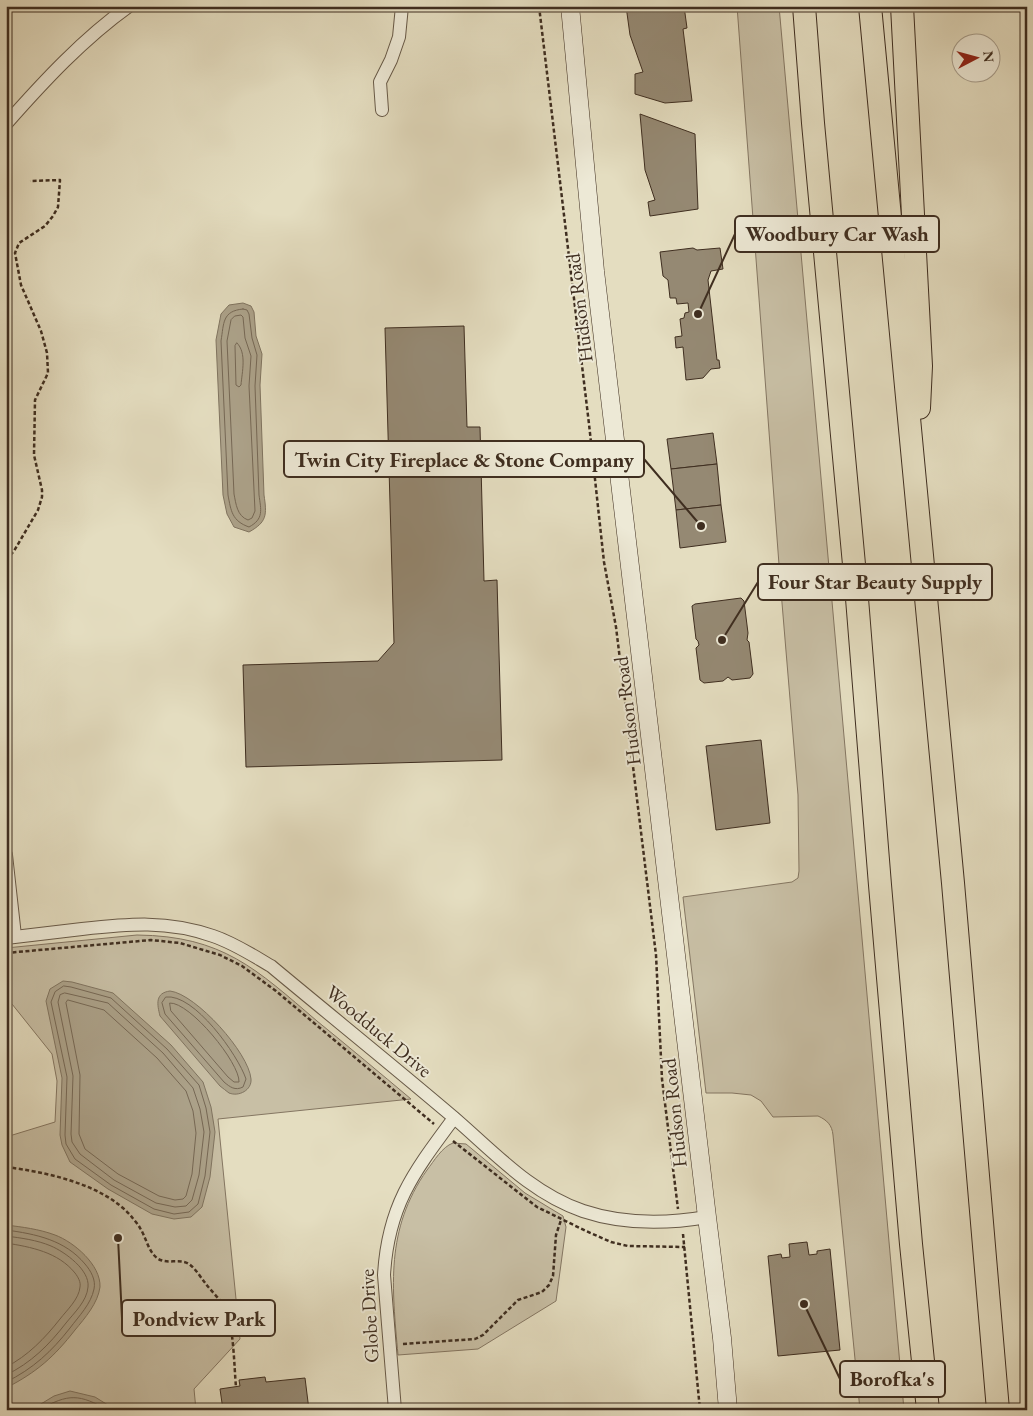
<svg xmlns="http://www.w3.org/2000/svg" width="1033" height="1416" font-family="'EB Garamond',serif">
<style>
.green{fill:#c8bfa5;stroke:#847662}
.water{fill:#aca28a;stroke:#807460}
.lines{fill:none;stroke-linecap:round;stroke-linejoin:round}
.shore{stroke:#766855;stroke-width:1}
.building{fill:#958973;stroke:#3f2e20}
.street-casing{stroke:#685a48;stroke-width:14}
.secondary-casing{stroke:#3f2e20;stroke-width:19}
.highway-casing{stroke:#3f2e20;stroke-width:24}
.path{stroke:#3f2e20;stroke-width:2.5;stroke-dasharray:4 2.5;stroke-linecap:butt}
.street{stroke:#ede9d6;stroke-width:12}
.secondary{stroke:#ede9d6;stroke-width:18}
.highway{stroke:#e4ddc0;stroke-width:22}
.labels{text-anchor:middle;stroke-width:4;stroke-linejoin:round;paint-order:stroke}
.street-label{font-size:20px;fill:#3f2e20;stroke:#ede9d6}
.leader{fill:none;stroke:#3f2e20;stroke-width:2}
.callout-dot{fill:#3f2e20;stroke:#ede9d6;stroke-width:2}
.callout{fill:#ede9d6;stroke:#3f2e20;stroke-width:2}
.callout-label{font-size:21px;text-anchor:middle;font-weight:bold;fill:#3f2e20}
</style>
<rect width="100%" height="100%" fill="#e4ddc0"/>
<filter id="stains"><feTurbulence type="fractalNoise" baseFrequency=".004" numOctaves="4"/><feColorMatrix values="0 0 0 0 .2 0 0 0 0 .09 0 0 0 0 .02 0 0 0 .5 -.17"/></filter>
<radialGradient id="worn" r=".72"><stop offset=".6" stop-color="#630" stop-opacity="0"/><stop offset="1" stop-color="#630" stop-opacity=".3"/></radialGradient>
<g class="green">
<path d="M 737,6 L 779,6 L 904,1410 L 860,1410 L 833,1135 C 832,1125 827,1120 818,1116 L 773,1117 L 761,1101 L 751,1095 L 732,1093 L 706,1093 L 683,897 L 792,882 L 798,878 L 799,871 L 798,795 L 781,591 Z"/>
<path d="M 137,935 C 223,936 256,969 317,1021 C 349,1047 380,1073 411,1099 L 218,1119 L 240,1339 L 194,1389 L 196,1410 L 6,1410 L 6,1137 L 55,1122 L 57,1081 L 52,1054 L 12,1004 L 6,1004 L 6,948 Z"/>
<path d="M 453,1143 L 466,1144 L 525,1193 L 563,1216 L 566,1227 L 556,1301 L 478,1349 L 398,1355 C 392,1287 385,1230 427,1170 C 434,1161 442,1147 453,1143 Z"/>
</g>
<g class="water">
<path d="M 243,303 L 251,306 L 254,312 L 256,336 L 262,354 L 260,385 L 264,495 C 267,515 267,522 249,532 L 234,527 L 227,514 L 223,495 L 216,340 L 221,314 L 229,305 Z"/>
<path d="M 63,981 L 72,982 L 113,993 L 171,1045 L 203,1082 L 211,1107 L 215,1132 L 210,1177 L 202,1207 L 191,1217 L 174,1219 L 152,1214 L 108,1189 L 70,1162 L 62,1145 L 60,1135 L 62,1078 L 46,1001 L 50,989 Z"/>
<path d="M 170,991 C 196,994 249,1053 251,1079 C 252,1090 239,1097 229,1093 C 226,1091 223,1088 220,1086 L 160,1016 C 157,1004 155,993 170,991 Z"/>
<path d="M 6,1225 C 22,1227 39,1229 55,1235 C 74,1242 101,1265 100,1287 C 98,1303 85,1318 75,1330 C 54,1357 37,1372 6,1388 Z"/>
<path d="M 70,1391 L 95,1397 L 116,1410 L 31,1410 L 54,1396 Z"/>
</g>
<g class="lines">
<g class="shore">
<path d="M 243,309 L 247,310 L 249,314 L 252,338 L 257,355 L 255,386 L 259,495 C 261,510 264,519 249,527 C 232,521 231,511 228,495 L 221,341 C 224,323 222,311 243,309 Z"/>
<path d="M 235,316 L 241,315 L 243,317 L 245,338 L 251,356 L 249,386 L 255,511 L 252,518 L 248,520 C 237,516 236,504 234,494 L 227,341 L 231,320 Z"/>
<path d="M 237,343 C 247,353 242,372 241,385 L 239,387 L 236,385 L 235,346 Z"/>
<path d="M 64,986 L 71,987 L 111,998 L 167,1049 L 199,1085 L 206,1108 L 210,1132 L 205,1176 L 198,1204 L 189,1212 L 174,1214 L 154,1209 L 111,1185 L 75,1159 L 66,1144 L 65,1135 L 67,1077 L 51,1002 L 55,992 Z"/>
<path d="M 65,993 L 108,1003 L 163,1053 L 193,1088 L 200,1109 L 204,1132 L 199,1175 L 192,1200 L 186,1206 L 175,1207 L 156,1203 L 114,1180 L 80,1154 L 72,1142 L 71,1134 L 73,1076 L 58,1002 L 60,995 Z"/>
<path d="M 166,997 C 194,993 238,1055 246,1079 L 243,1087 C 235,1091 230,1087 224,1082 L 165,1014 L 162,1003 Z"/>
<path d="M 68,1000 L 104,1010 L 157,1058 L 186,1091 L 193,1111 L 196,1133 L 192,1174 L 186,1196 L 183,1199 L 175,1200 L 159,1196 L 118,1174 L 85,1149 L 79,1134 L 80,1075 L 66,1003 Z"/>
<path d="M 170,1003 C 190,1002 240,1063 239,1082 L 234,1082 L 228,1077 L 171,1011 Z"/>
<path d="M 6,1230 C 36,1234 65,1240 85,1264 C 91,1271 96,1280 94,1289 C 91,1304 79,1316 70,1328 C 52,1351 33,1369 6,1382"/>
<path d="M 6,1236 C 21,1238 37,1240 51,1246 C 65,1252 90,1270 88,1287 C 87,1301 74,1313 66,1323 C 49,1345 31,1363 6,1375"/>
<path d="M 6,1243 C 31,1247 58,1252 75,1273 C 78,1277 81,1282 80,1287 C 79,1299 67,1310 60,1319 C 45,1338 28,1356 6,1367"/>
<path d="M 39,1410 C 69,1393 79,1394 108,1410"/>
</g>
</g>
<g class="building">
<path d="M 626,6 L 684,6 L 687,28 L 683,29 L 692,101 L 665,103 L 635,94 L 635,74 L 643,72 L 630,35 Z"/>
<path d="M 640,114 L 695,134 L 698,209 L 650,216 L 648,202 L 655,200 L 645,170 Z"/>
<path d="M 693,248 L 697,250 L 720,248 L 723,269 L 711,271 L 708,280 L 717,360 L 719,360 L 720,368 L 711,369 L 703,378 L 686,380 L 683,347 L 676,348 L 675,337 L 682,336 L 680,319 L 684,318 L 685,313 L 689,312 L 688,303 L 677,304 L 676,298 L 670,298 L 668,280 L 663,276 L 660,252 Z"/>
<path d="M 464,326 L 467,427 L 480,427 L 484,581 L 497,580 L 502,760 L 246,767 L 243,665 L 378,661 L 394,643 L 385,328 Z"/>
<path d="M 713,433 L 717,464 L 671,469 L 667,439 Z"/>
<path d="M 717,464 L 721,505 L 676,510 L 671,469 Z"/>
<path d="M 721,505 L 726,542 L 680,548 L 676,510 Z"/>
<path d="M 741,598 L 744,601 L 748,633 L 747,640 L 749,642 L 753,674 L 750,678 L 732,680 L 728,677 L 723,681 L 704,683 L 700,680 L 696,648 L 699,645 L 698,641 L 696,639 L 692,606 L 695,604 Z"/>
<path d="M 761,740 L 770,823 L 716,830 L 706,746 Z"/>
<path d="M 807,1242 L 809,1255 L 817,1254 L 817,1251 L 830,1249 L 840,1350 L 778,1356 L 768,1256 L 781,1254 L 782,1258 L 790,1257 L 789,1244 Z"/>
<path d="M 265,1377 L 266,1382 L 305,1378 L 309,1410 L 223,1410 L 220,1389 L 240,1386 L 239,1380 Z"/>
</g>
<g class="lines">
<defs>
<g id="street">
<path d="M 382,110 L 380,82 L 391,60 L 399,37 L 402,6"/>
<path d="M 6,124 C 44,81 83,39 129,6"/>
<path d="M 6,855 L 15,936"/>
<path d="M 6,938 C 31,935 57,932 82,929 C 129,924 167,920 213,936 C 234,943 252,955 271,966 C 331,1016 392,1065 452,1116 C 493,1151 530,1193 583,1211 C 622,1224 666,1224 707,1217"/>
<path d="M 395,1410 L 384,1275 C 388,1205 414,1172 454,1118"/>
</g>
<path id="secondary" d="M 570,6 L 595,271 L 707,1217 L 722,1338 L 728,1410"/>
<g id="highway">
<path d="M 804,6 L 813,123 L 856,586 L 880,885 L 911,1244 L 928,1410"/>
<path d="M 870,6 L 953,883 L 998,1410"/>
<path d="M 902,6 L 921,366 L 919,408"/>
</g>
</defs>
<use href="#street" class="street-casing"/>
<use href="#secondary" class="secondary-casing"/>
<use href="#highway" class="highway-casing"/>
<g class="path">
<path d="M 539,6 L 589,424 L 604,562 L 616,627 L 656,955 L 662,1079 L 678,1209"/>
<path d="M 6,560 L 14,551 L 38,510 L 42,497 L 42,490 L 34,455 L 35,400 L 48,373 L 47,353 L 41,331 L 21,285 L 15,253 L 19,243 L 45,226 L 53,216 L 58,207 L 60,180 L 30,181"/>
<path d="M 6,953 L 151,940 L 180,943 L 220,955 L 242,966 L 276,991 L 434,1124"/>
<path d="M 453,1141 L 537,1207 L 586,1231 L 611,1242 L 628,1246 L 685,1247"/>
<path d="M 6,1167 C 46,1172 103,1184 131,1216 C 134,1220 138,1224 140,1228 C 146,1237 148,1251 157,1258 C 166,1265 180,1258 189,1264 C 196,1269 201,1278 206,1284 C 212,1292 221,1300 225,1308 C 234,1326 234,1366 236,1387"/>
<path d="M 683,1234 L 700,1410"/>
<path d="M 403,1344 L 475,1339 L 483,1335 L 518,1300 L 542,1292 L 549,1285 L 553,1276 L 556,1235 L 561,1220"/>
</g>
<use href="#street" class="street"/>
<use href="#secondary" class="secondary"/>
<use href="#highway" class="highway"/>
</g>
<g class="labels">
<g class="street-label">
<text transform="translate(579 308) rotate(-97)" y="7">Hudson Road</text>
<text transform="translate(627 711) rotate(-97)" y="7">Hudson Road</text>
<text transform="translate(379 1031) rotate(40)" y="7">Woodduck Drive</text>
<text transform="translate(674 1113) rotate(-96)" y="7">Hudson Road</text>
<text transform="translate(369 1316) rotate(-93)" y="7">Globe Drive</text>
</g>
</g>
<path class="leader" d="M698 314L735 234M701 526L644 459M722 640L758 582M118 1238L122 1318M804 1304L840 1379"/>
<g class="callout-dot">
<circle cx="698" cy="314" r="5"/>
<circle cx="701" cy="526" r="5"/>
<circle cx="722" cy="640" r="5"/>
<circle cx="118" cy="1238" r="5"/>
<circle cx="804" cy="1304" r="5"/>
</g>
<g class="callout">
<rect x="735" y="216" width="204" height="36" rx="5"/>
<rect x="284" y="441" width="360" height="36" rx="5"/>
<rect x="758" y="564" width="234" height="36" rx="5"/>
<rect x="122" y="1300" width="153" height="36" rx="5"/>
<rect x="840" y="1361" width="105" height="36" rx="5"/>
</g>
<g class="callout-label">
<text x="837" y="241">Woodbury Car Wash</text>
<text x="464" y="467">Twin City Fireplace &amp; Stone Company</text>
<text x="875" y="589">Four Star Beauty Supply</text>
<text x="199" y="1326">Pondview Park</text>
<text x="892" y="1386">Borofka's</text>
</g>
<rect width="1033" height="1416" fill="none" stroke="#e4ddc0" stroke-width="25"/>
<rect x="8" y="8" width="1018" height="1401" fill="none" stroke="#3f2e20" stroke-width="2.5"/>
<rect x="12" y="12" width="1008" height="1391" fill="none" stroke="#3f2e20"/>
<g transform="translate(976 58) rotate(84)"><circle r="24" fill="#ede9d6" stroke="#a79e8d"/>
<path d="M0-4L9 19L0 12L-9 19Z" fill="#8f2418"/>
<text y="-8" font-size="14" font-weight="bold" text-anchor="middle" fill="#3f2e20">N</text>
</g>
<rect width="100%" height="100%" filter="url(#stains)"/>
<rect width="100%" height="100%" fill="url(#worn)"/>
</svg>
